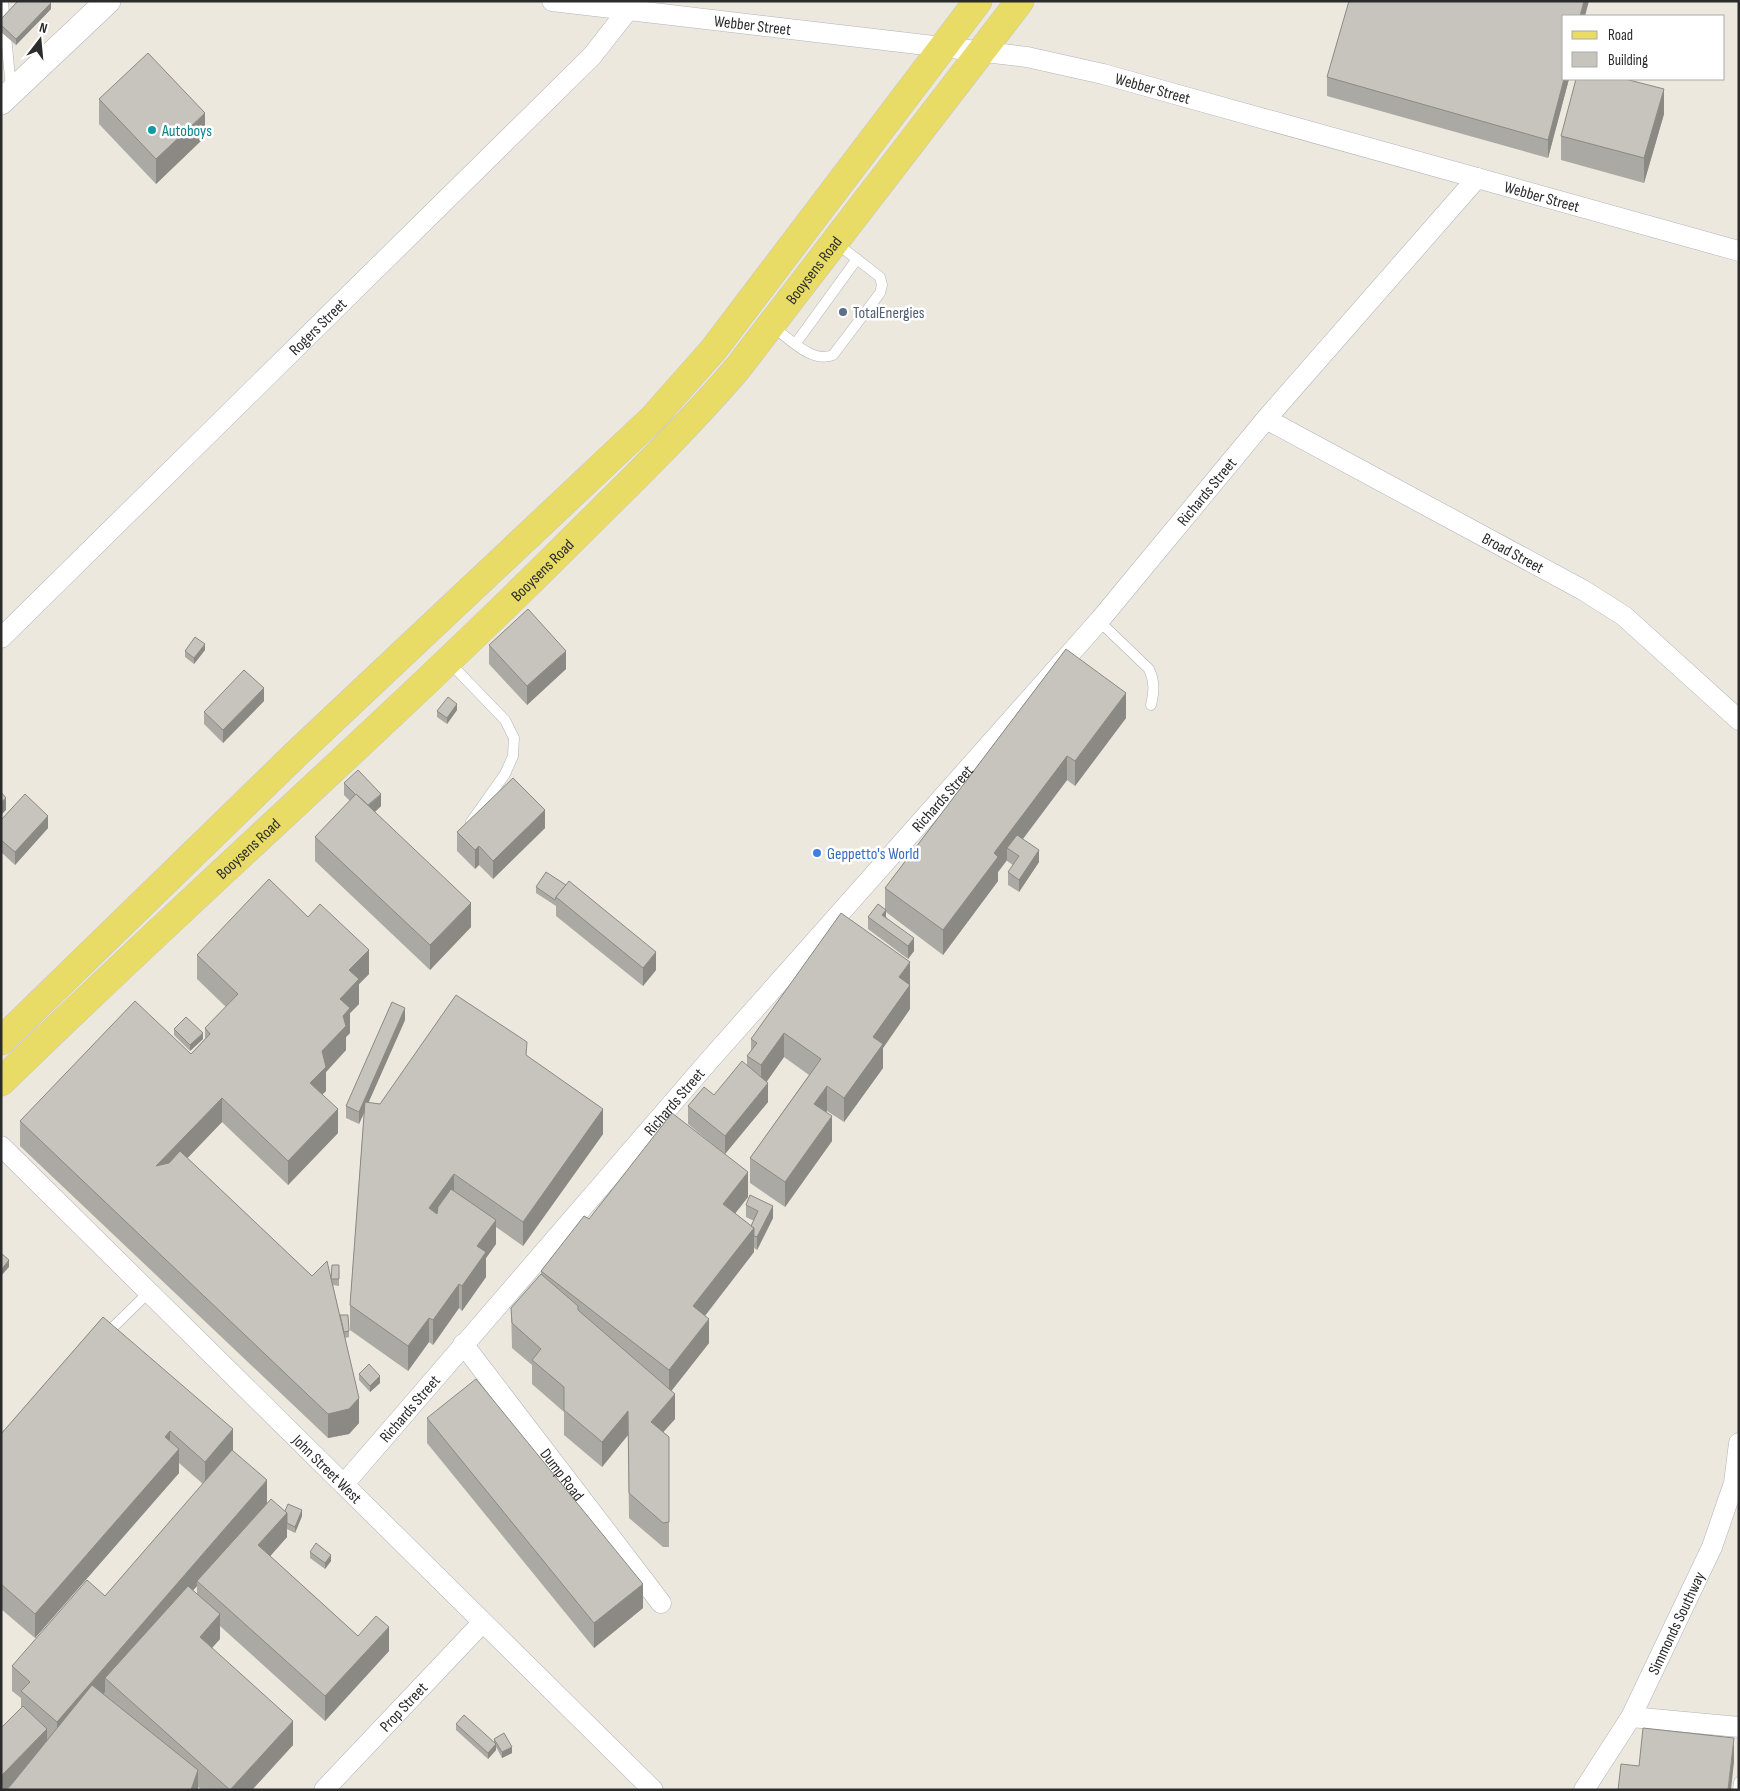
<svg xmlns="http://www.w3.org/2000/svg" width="1740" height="1791" font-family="'Sofia Sans Condensed',sans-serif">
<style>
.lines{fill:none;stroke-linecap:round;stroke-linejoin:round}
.service-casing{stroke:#b1b2bd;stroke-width:11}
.minor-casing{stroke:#b1b2bd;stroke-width:21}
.tertiary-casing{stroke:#b1b2bd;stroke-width:26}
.primary-casing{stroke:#c8c8c8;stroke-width:29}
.service{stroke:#fff;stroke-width:10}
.minor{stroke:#fff;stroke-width:20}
.tertiary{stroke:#fff;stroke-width:25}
.primary{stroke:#e8db66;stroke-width:28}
.wall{fill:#aba9a3;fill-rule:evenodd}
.shaded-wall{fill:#8b8984}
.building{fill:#c7c4bd;stroke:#8b8984}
.culture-dot{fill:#0f9aa8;stroke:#fff;stroke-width:2}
.service-dot{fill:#5c6f8a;stroke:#fff;stroke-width:2}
.shop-dot{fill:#3f7fe0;stroke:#fff;stroke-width:2}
.labels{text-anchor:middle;stroke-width:5;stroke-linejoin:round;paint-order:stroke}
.street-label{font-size:16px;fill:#2b2b2b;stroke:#fff}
.culture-label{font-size:16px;fill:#0d838f;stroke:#fff;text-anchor:start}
.service-label{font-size:16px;fill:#4e5e75;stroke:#fff;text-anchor:start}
.shop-label{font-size:16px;fill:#366cbe;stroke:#fff;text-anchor:start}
</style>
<rect width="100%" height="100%" fill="#ece8de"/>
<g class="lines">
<defs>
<g id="service">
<path d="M 3,3 L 11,89"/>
<path d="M 772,326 C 789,338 812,364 833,355 L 880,293 L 882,285 L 880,277 L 836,243"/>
<path d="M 796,343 L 857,259"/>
<path d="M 1099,621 L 1149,669 C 1155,682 1154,692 1151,705"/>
<path d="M 449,662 L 505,720 L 514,738 L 513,756 L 505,774 L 471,822"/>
<path d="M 105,1335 L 149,1292"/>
<path d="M 1738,1790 L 1739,1782"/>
</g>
<g id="minor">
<path id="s1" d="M 552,1 L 1027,57 L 1103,74 L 1739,251"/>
<path id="s2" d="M 1266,419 L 1583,590 L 1624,616 L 1739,720"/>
<path id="s3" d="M 1,638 L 592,56 L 628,10"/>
<path id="s4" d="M 1,1146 L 653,1790"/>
<path id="s5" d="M 463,1344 L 661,1603"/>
<path id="s6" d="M 344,1484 L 707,1063 L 1099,621 L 1266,419 L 1477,178"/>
<path d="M 1631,1717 L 1739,1727"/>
<path id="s7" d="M 324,1790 L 482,1623"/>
<path id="s8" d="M 1584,1790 L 1631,1717 L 1712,1547 L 1734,1483 L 1739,1443"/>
</g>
<path id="tertiary" d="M 1,102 L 108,1"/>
<g id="primary">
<path d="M 1,1041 L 294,756 L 653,418 L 714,349 L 978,1"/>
<path id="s9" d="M 1,1082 C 185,902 379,732 562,550 C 621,491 682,433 737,369 L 1020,1"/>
</g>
</defs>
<use href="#service" class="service-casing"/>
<use href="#minor" class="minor-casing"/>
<use href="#tertiary" class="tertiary-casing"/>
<use href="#primary" class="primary-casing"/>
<use href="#service" class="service"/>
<use href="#minor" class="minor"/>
<use href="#tertiary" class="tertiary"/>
<use href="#primary" class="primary"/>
</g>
<g class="wall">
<path d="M 51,9 L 16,45 L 1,32 L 1,19 Z"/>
<path d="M 1327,77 L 1564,79 L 1569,79 L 1548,158 L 1327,96 Z"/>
<path d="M 99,99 L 205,137 L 156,184 L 99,124 Z"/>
<path d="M 1664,114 L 1644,183 L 1561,160 L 1561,136 Z"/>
<path d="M 489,645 L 566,669 L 527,705 L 489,664 Z"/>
<path d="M 1066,649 L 1126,718 L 1075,786 L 1067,780 L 1023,839 L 1039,862 L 1019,892 L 1008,885 L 1008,872 L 1013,865 L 1007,861 L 1007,860 L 998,872 L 998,881 L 943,955 L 886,912 L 886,917 L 914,951 L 908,959 L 868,929 L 868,917 L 885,910 L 885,888 Z"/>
<path d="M 205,650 L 194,664 L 185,657 L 185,651 Z"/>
<path d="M 264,701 L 223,743 L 204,724 L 204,712 Z"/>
<path d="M 457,710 L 447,724 L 437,717 L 437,711 Z"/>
<path d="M 344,783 L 381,806 L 375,812 L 471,927 L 430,970 L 315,861 L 315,837 L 350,801 L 344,795 Z"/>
<path d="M 1,820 L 48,828 L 15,865 L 1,852 Z"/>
<path d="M 545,828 L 493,879 L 479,865 L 475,869 L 457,851 L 457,832 Z"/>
<path d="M 546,872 L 656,970 L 643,986 L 556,916 L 556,906 L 536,893 L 536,887 Z"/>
<path d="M 197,955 L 369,974 L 359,984 L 359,1004 L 350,1013 L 350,1033 L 346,1037 L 346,1050 L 326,1072 L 326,1091 L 322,1094 L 338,1133 L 288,1185 L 222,1122 L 187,1158 L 312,1276 L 331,1281 L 332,1265 L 339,1265 L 339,1286 L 333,1285 L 340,1317 L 349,1331 L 349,1337 L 345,1338 L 359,1423 L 349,1434 L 328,1438 L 20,1146 L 20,1121 L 191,1054 L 205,1039 L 205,1028 L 226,1007 L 197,979 Z"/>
<path d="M 910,962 L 910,1009 L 883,1048 L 883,1068 L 844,1122 L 827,1111 L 826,1112 L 832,1141 L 785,1207 L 750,1183 L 750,1158 L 809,1075 L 784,1057 L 766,1082 L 768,1102 L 725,1154 L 748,1197 L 735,1213 L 751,1226 L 754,1221 L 746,1217 L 746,1205 L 773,1218 L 757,1250 L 754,1248 L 754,1252 L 705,1316 L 709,1343 L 671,1391 L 675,1419 L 663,1432 L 669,1437 L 669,1547 L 663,1547 L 629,1518 L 628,1435 L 602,1467 L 564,1435 L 564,1412 L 532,1384 L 532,1365 L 512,1348 L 511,1308 L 541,1274 L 541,1271 L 589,1219 L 723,1153 L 688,1124 L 688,1106 L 714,1095 L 747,1066 L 747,1056 L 751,1052 L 751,1039 Z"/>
<path d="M 405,1020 L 368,1103 L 380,1104 L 527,1056 L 603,1134 L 523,1246 L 496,1227 L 496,1244 L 486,1258 L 486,1277 L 462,1311 L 459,1308 L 433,1345 L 429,1342 L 408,1371 L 350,1330 L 350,1305 L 364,1113 L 359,1124 L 346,1118 L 346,1106 Z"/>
<path d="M 174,1029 L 203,1039 L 190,1051 L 174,1035 Z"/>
<path d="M 103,1317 L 233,1451 L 267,1503 L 285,1511 L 302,1516 L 295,1533 L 287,1529 L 287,1537 L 270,1556 L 358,1636 L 389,1651 L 325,1721 L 220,1626 L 220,1639 L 212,1648 L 293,1745 L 252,1790 L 202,1790 L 198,1787 L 198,1790 L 13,1783 L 6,1790 L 21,1708 L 21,1698 L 12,1691 L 12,1666 L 105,1596 L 203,1484 L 179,1463 L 179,1473 L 35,1638 L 1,1609 L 1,1434 ZM 197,1586 L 197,1594 L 193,1590 Z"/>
<path d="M 359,1374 L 380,1383 L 370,1392 L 359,1380 Z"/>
<path d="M 427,1418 L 643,1608 L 594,1648 L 427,1443 Z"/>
<path d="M 310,1552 L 331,1561 L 325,1569 L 310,1558 Z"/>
<path d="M 456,1724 L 494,1743 L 494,1739 L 512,1753 L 502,1758 L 496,1747 L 496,1750 L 488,1759 L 456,1730 Z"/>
</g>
<g class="shaded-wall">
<path d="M 1584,1 L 1589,1 L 1585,16 L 1580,16 Z"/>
<path d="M 51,3 L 51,9 L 16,45 L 16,39 Z"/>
<path d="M 1564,79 L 1569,79 L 1548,158 L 1548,140 Z"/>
<path d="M 1664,89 L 1664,114 L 1644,183 L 1644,158 Z"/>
<path d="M 205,113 L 205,137 L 156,184 L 156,159 Z"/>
<path d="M 205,644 L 205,650 L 194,664 L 194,658 Z"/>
<path d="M 566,651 L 566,669 L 527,705 L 527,686 Z"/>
<path d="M 264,688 L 264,701 L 223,743 L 223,730 Z"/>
<path d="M 1126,693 L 1126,718 L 1075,786 L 1075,761 Z"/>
<path d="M 457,704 L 457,710 L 447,724 L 447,718 Z"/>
<path d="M 1067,756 L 1067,780 L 1013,852 L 1007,848 L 1007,860 L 998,872 L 998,881 L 943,955 L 943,930 L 994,853 Z"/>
<path d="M 381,794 L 381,806 L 367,819 L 367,807 Z"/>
<path d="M 6,798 L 6,810 L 1,815 L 1,802 Z"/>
<path d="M 545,810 L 545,828 L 493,879 L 493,861 Z"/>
<path d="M 48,816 L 48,828 L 15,865 L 15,852 Z"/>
<path d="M 479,846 L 479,865 L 475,869 L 475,850 Z"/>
<path d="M 1039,850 L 1039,862 L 1019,892 L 1019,880 Z"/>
<path d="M 471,903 L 471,927 L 430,970 L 430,945 Z"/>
<path d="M 886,910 L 886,922 L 882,915 Z"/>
<path d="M 914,938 L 914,951 L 908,959 L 908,946 Z"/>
<path d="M 369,950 L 369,974 L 359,984 L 359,1004 L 350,1013 L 350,1033 L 346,1037 L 346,1050 L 326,1072 L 326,1091 L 310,1107 L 310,1083 L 322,1051 L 349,970 Z"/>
<path d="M 656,952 L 656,970 L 643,986 L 643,968 Z"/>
<path d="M 910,962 L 910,1009 L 883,1048 L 883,1068 L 844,1122 L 844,1098 L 873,1037 L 899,977 Z"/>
<path d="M 405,1008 L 405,1020 L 359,1124 L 359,1112 Z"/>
<path d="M 203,1033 L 203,1039 L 190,1051 L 190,1045 Z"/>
<path d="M 784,1033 L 784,1057 L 761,1090 L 761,1065 Z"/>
<path d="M 768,1083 L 768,1102 L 725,1154 L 725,1136 Z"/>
<path d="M 827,1086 L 827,1111 L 814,1128 L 814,1104 Z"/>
<path d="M 222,1098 L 222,1122 L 156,1191 L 156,1166 Z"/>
<path d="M 338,1109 L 338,1133 L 288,1185 L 288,1161 Z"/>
<path d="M 603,1109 L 603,1134 L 523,1246 L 523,1222 Z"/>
<path d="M 832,1116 L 832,1141 L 785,1207 L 785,1182 Z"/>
<path d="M 748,1172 L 748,1197 L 723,1229 L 723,1204 Z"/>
<path d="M 454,1174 L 454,1198 L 429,1232 L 429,1208 Z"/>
<path d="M 773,1206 L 773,1218 L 757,1250 L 757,1237 Z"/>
<path d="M 496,1220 L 496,1244 L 486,1258 L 486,1277 L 462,1311 L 462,1286 L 477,1246 Z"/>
<path d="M 754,1228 L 754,1252 L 693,1331 L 693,1306 Z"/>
<path d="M 9,1260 L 9,1267 L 1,1276 L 1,1270 Z"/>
<path d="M 459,1284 L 459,1308 L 433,1345 L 433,1320 Z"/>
<path d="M 429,1318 L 429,1342 L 408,1371 L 408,1346 Z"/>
<path d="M 709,1319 L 709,1343 L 669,1394 L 669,1370 Z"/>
<path d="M 380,1376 L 380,1383 L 370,1392 L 370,1386 Z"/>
<path d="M 675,1394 L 675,1419 L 651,1446 L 651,1422 Z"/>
<path d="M 359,1398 L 359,1423 L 349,1434 L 328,1438 L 328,1414 Z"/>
<path d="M 628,1411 L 628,1435 L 602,1467 L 602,1442 Z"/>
<path d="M 233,1429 L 233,1454 L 205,1486 L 205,1462 Z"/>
<path d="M 170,1431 L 170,1456 L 165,1437 Z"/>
<path d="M 179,1449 L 179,1473 L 35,1638 L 35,1614 Z"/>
<path d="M 267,1480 L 267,1505 L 197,1581 L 197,1586 L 112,1684 L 105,1678 L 105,1692 L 57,1747 L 57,1722 Z"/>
<path d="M 302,1510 L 302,1516 L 295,1533 L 295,1527 Z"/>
<path d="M 287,1513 L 287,1537 L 258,1570 L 258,1545 Z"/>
<path d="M 331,1555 L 331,1561 L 325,1569 L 325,1563 Z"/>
<path d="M 643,1584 L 643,1608 L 594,1648 L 594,1623 Z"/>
<path d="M 220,1614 L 220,1639 L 200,1661 L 200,1637 Z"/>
<path d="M 389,1627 L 389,1651 L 325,1721 L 325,1696 Z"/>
<path d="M 293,1721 L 293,1745 L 252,1790 L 230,1790 Z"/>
<path d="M 47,1729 L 47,1747 L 6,1790 L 1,1790 L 1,1776 Z"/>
<path d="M 1734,1738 L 1734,1762 L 1731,1790 L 1728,1790 Z"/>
<path d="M 496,1744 L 496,1750 L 488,1759 L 488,1753 Z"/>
<path d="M 512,1747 L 512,1753 L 502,1758 L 502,1752 Z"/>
<path d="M 198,1770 L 198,1790 L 191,1790 Z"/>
</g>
<g class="building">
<path d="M 18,1 L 49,1 L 51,3 L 16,39 L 1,25 L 1,19 Z"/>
<path d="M 1349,1 L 1584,1 L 1580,16 L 1564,16 L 1564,79 L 1548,140 L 1327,77 Z"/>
<path d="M 148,53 L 205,113 L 156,159 L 99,99 Z"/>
<path d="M 1576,79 L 1625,79 L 1664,89 L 1644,158 L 1561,136 Z"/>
<path d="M 528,609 L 566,651 L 527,686 L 489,645 Z"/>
<path d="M 195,637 L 205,644 L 194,658 L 185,651 Z"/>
<path d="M 1066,649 L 1126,693 L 1075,761 L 1067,756 L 994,853 L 998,857 L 943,930 L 885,888 Z"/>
<path d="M 244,670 L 264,688 L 223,730 L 204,712 Z"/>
<path d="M 448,697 L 457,704 L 447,718 L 437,711 Z"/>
<path d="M 358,770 L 381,794 L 368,805 L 356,794 L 356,795 L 344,783 Z"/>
<path d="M 513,778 L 545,810 L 493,861 L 479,846 L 475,850 L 457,832 Z"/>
<path d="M 1,792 L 6,798 L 1,802 Z"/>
<path d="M 25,794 L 48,816 L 15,852 L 1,840 L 1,820 Z"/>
<path d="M 356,794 L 471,903 L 430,945 L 315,837 Z"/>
<path d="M 1017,835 L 1039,850 L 1019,880 L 1008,872 L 1019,856 L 1007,848 Z"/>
<path d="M 546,872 L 566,885 L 556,897 L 555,900 L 536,887 Z"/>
<path d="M 269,879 L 308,917 L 320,904 L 369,950 L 349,970 L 359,979 L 340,999 L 350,1008 L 343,1016 L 346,1026 L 322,1051 L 326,1067 L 310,1083 L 338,1109 L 288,1161 L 222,1098 L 156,1166 L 169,1163 L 180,1151 L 312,1276 L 327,1261 L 359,1398 L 349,1409 L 328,1414 L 20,1121 L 135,1001 L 191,1054 L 210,1034 L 205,1028 L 238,994 L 197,955 Z"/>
<path d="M 569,881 L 656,952 L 643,968 L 556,897 Z"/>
<path d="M 878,904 L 886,910 L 882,915 L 914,938 L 908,946 L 868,917 Z"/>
<path d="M 841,913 L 910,962 L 899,977 L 910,985 L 873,1037 L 883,1044 L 844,1098 L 827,1086 L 814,1104 L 832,1116 L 785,1182 L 750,1158 L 821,1059 L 784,1033 L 761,1065 L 747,1056 L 757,1043 L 751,1039 Z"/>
<path d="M 456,995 L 527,1042 L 526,1055 L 603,1109 L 523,1222 L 454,1174 L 429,1208 L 437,1214 L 438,1207 L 451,1189 L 496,1220 L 477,1246 L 486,1252 L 462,1286 L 459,1284 L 433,1320 L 429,1318 L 408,1346 L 350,1305 L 365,1102 L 380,1104 Z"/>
<path d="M 392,1002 L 405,1008 L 359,1112 L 346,1106 Z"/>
<path d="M 186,1017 L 203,1033 L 190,1045 L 174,1029 Z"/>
<path d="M 742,1061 L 768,1083 L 725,1136 L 688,1106 L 704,1087 L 714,1095 Z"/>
<path d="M 672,1113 L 748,1172 L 723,1204 L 754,1228 L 693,1306 L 709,1319 L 669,1370 L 541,1271 L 584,1216 L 589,1219 Z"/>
<path d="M 750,1195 L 773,1206 L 757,1237 L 754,1236 L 754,1228 L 751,1226 L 758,1211 L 746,1205 Z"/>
<path d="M 2,1254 L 9,1260 L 1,1270 L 1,1256 Z"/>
<path d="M 332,1265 L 339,1265 L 339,1279 L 331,1279 Z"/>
<path d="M 541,1274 L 578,1306 L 578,1310 L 675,1394 L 651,1422 L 669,1437 L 669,1522 L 663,1523 L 629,1493 L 628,1411 L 602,1442 L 564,1410 L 564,1387 L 532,1360 L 541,1349 L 512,1323 L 511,1308 Z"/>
<path d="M 340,1315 L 348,1315 L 349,1331 L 344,1332 Z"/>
<path d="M 103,1317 L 233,1429 L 205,1462 L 170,1431 L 165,1437 L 179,1449 L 35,1614 L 1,1584 L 1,1434 Z"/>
<path d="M 369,1364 L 380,1376 L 370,1386 L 359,1374 Z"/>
<path d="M 476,1379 L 643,1584 L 594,1623 L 427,1418 Z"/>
<path d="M 232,1450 L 267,1480 L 57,1722 L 21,1691 L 30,1682 L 12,1666 L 87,1580 L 105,1596 Z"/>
<path d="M 271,1499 L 287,1513 L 258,1545 L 358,1636 L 376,1616 L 389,1627 L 325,1696 L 197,1581 Z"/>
<path d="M 288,1504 L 302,1510 L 295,1527 L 287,1523 L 287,1513 L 285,1511 Z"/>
<path d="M 316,1543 L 331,1555 L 325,1563 L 310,1552 Z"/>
<path d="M 188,1586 L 220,1614 L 200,1637 L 293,1721 L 230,1790 L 105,1678 Z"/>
<path d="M 92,1685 L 198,1770 L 191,1790 L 7,1790 Z"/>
<path d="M 23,1706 L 47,1729 L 1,1776 L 1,1728 Z"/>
<path d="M 464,1715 L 496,1744 L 488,1753 L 456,1724 Z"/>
<path d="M 1643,1728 L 1734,1738 L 1728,1790 L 1618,1790 L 1621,1764 L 1639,1766 Z"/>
<path d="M 504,1733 L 512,1747 L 502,1752 L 494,1739 Z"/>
</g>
<circle class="culture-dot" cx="152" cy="130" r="5"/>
<circle class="service-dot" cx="843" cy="312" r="5"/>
<circle class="shop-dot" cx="817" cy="853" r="5"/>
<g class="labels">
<g class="street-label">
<text dy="6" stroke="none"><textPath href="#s1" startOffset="202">Webber Street</textPath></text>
<text dy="6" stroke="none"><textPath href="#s1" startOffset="608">Webber Street</textPath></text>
<text dy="6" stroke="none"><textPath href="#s1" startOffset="1012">Webber Street</textPath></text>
<text dy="6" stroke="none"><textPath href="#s9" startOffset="1150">Booysens Road</textPath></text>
<text dy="6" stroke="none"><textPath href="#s3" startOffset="444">Rogers Street</textPath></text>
<text dy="6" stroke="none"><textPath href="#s6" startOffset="1315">Richards Street</textPath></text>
<text dy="6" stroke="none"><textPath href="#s2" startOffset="281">Broad Street</textPath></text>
<text dy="6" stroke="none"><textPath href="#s9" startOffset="745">Booysens Road</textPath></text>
<text dy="6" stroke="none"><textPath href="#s6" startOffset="910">Richards Street</textPath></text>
<text dy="6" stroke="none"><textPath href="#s9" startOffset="340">Booysens Road</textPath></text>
<text dy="6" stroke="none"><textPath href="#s6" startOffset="505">Richards Street</textPath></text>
<text dy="6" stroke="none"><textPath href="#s6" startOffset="100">Richards Street</textPath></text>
<text dy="6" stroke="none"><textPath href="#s4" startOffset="459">John Street West</textPath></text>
<text dy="6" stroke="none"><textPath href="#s5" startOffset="164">Dump Road</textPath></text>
<text dy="6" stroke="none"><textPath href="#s8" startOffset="191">Simmonds Southway</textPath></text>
<text dy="6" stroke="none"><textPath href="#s7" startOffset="115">Prop Street</textPath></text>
</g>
<g class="culture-label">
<text x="162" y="136">Autoboys</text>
</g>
<g class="service-label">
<text x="853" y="318">TotalEnergies</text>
</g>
<g class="shop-label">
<text x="827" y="859">Geppetto's World</text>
</g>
</g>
<rect width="1740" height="1791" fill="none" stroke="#2b2b2b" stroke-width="5"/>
<rect x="1562" y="15" width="162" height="65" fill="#ffffff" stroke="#aaaaaa"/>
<rect x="1572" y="31" width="25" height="8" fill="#e8db66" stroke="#aaaaaa"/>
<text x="1608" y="40" font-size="15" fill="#2b2b2b">Road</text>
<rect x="1572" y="52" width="25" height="15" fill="#c7c4bd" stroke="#aaaaaa"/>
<text x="1608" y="65" font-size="15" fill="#2b2b2b">Building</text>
<g transform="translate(40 40) rotate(16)" stroke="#ffffff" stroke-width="4" paint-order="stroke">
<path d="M0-4L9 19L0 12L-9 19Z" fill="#2b2b2b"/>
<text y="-8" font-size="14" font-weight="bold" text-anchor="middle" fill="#2b2b2b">N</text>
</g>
</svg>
